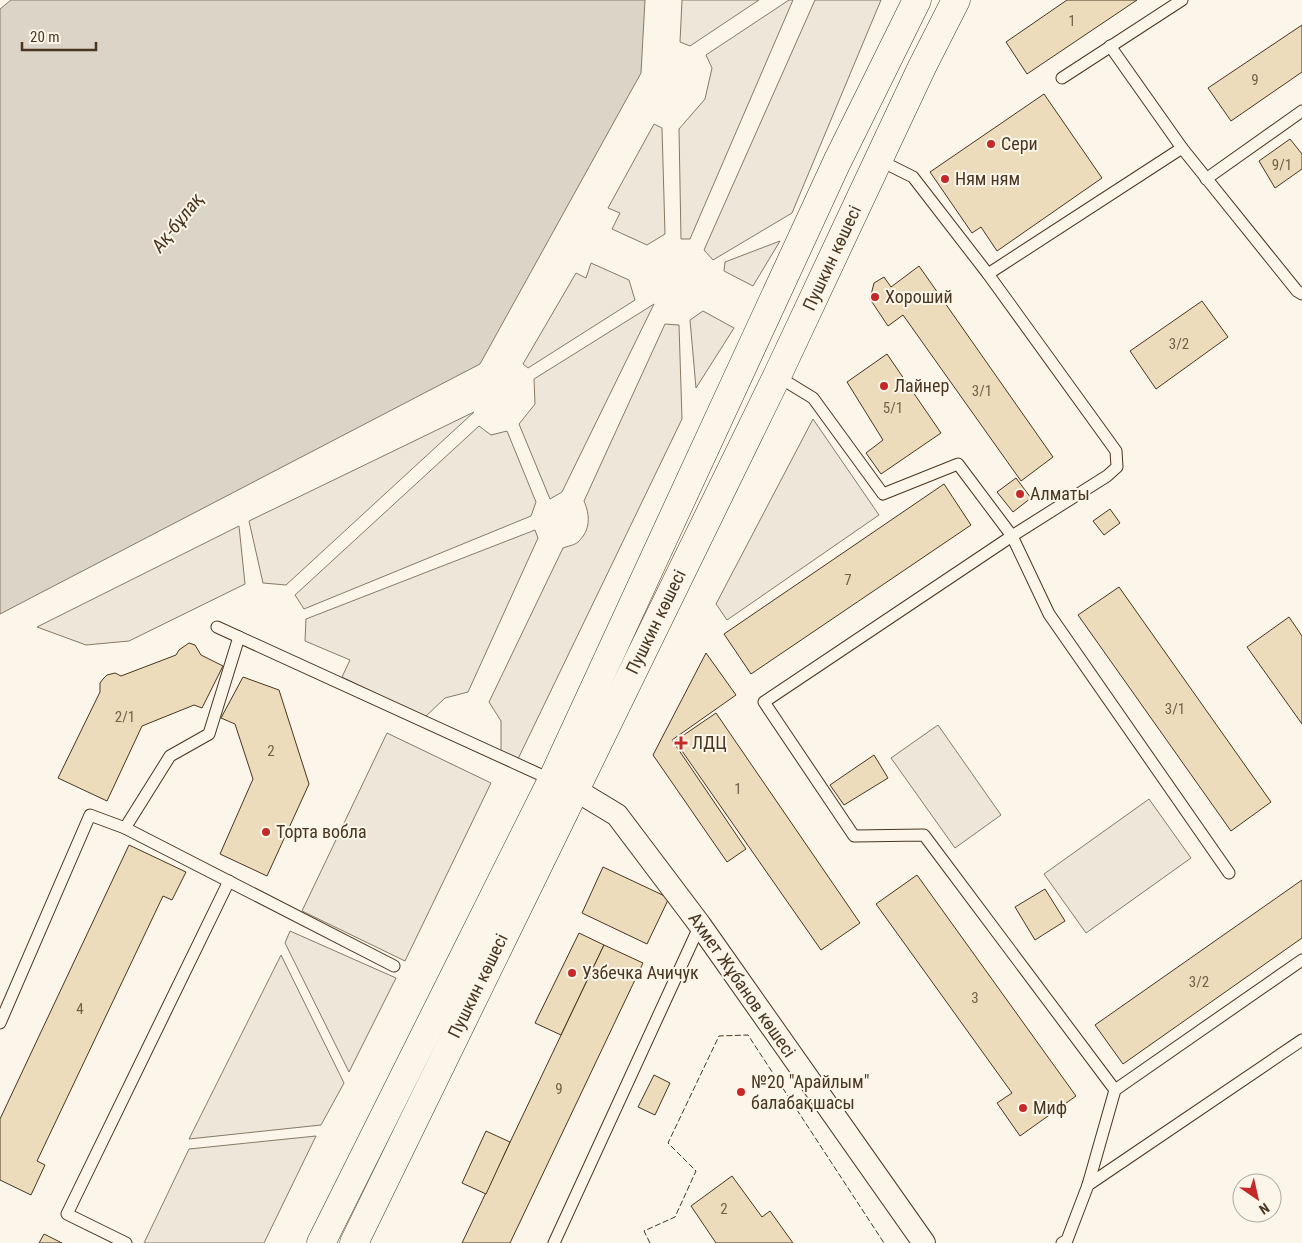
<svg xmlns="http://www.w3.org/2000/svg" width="1302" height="1243" font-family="'Roboto Condensed',sans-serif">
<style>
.green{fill:#ede6d9;stroke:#887966}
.water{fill:#dcd4c6;stroke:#887966}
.building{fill:#ecdcbc;stroke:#4a3520}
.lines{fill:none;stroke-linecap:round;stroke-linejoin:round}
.lane-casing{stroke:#4a3520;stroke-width:13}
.street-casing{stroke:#4a3520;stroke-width:24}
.primary-casing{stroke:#4a3520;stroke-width:29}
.lane{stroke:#fbf6e9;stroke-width:11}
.street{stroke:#fbf6e9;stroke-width:22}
.primary{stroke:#fbf6e9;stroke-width:28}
.fence{stroke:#4a3520;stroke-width:1;stroke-dasharray:6 2.5;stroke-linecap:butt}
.poi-dot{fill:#c62828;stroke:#fbf6e9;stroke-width:2}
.labels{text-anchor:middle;stroke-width:4;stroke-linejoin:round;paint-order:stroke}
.number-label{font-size:15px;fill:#725f47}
.poi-label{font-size:18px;fill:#4a3520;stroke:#fbf6e9;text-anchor:start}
.street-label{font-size:18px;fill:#4a3520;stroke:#fbf6e9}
.water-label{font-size:19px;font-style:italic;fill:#4a3520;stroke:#fbf6e9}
</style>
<rect width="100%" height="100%" fill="#fbf6e9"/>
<g class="green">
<path d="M 682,0 L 759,0 L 690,46 L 680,42 Z"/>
<path d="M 789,0 L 793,0 L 690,239 L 681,239 L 679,129 L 705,99 L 712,68 L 706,55 Z"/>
<path d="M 815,0 L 881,0 L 792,213 L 713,260 L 704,250 Z"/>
<path d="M 654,124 L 662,128 L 665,234 L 647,245 L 612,229 L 620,213 L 608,208 Z"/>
<path d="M 780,241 L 753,286 L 724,271 L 725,262 Z"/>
<path d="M 591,263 L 629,280 L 635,300 L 528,368 L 523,364 L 576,273 L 586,278 Z"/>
<path d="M 654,304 L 562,492 L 550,499 L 519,424 L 535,404 L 534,379 Z"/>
<path d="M 703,311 L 734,328 L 696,388 L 690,320 Z"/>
<path d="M 665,324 L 679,325 L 682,419 L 517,761 L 501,753 L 501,721 L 489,702 L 563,548 C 568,546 575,545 578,542 C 591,530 590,515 584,501 Z"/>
<path d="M 474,412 L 286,585 L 263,583 L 249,521 Z"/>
<path d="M 813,419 L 879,515 L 727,620 L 716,604 Z"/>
<path d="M 479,426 L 491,435 L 507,431 L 536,502 L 531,516 L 304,609 L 295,595 Z"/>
<path d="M 239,526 L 245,584 L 129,641 L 86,645 L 37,627 Z"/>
<path d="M 535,530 L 538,538 L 468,692 L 445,698 L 425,717 L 342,677 L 350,660 L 305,641 L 306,619 Z"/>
<path d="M 938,725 L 1001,815 L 955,848 L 891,758 Z"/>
<path d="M 387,733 L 491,783 L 405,961 L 302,911 Z"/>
<path d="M 1149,799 L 1191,858 L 1086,933 L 1044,874 Z"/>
<path d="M 290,931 L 396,978 L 349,1072 L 285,943 Z"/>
<path d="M 281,955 L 344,1083 L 321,1125 L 189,1139 Z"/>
<path d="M 316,1136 L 264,1243 L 144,1243 L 189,1149 Z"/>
</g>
<path class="water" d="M 11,0 L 645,0 L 641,73 L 480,364 L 0,614 L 0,9 Z"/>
<g class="building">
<path d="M 1067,0 L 1137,0 L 1027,74 L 1006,42 Z"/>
<path d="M 1302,25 L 1302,72 L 1231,121 L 1208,88 Z"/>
<path d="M 1044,94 L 1102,178 L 997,251 L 981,227 L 972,233 L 930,172 Z"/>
<path d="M 1290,139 L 1302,154 L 1302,169 L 1275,188 L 1259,161 Z"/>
<path d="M 919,266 L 1053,457 L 1021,481 L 903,315 L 888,326 L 870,299 L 874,283 L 884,277 L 891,287 Z"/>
<path d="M 1202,301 L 1228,337 L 1156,389 L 1130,351 Z"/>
<path d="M 887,354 L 941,433 L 881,474 L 866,453 L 883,440 L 847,382 Z"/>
<path d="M 1016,478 L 1031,498 L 1013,512 L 997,492 Z"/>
<path d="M 944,484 L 971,525 L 751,674 L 724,634 Z"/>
<path d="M 1110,509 L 1120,523 L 1104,535 L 1093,521 Z"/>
<path d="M 1119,587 L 1271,802 L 1231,831 L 1078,615 Z"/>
<path d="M 1289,617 L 1302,636 L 1302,724 L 1247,647 Z"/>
<path d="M 189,643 L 195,645 L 201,655 L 223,666 L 202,708 L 194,705 L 142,726 L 107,801 L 58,778 L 100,692 L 100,683 L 103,679 L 107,675 L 115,673 L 121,676 L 176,655 L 179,650 Z"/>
<path d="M 706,653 L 736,695 L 672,740 L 746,849 L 727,862 L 653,755 Z"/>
<path d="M 243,677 L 279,690 L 309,784 L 267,876 L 220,854 L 253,779 L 235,724 L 221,718 Z"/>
<path d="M 716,713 L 860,923 L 821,950 L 675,741 Z"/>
<path d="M 874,755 L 888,778 L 844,805 L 830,785 Z"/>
<path d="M 129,845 L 186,872 L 172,900 L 163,896 L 37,1161 L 45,1165 L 31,1195 L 0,1180 L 0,1119 Z"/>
<path d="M 603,867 L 669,898 L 647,944 L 582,913 Z"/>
<path d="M 917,875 L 1076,1096 L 1020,1136 L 997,1103 L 1012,1093 L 876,904 Z"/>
<path d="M 1302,880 L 1302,938 L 1123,1064 L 1095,1025 Z"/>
<path d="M 1045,889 L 1065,921 L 1035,940 L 1015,907 Z"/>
<path d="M 579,933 L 604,945 L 561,1035 L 535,1023 Z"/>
<path d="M 604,945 L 643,963 L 510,1243 L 462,1243 Z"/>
<path d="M 654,1075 L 670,1083 L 655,1115 L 638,1107 Z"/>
<path d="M 486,1131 L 510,1142 L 486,1194 L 462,1183 Z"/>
<path d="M 732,1176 L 762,1217 L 770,1211 L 793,1243 L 716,1243 L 691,1206 Z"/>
<path d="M 44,1234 L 62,1243 L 39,1243 Z"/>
</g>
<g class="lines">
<defs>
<g id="lane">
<path d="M 1110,46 L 1182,148"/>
<path d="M 1062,78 L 1182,0"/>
<path d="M 879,160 L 913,177 L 988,274 L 1116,451 L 1117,467 L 1107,476 L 1012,536 L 764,702 L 854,836 L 924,835 L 1115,1090"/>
<path d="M 1206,179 L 1302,111"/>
<path d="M 988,274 L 1182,148 L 1297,291 L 1302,294"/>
<path d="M 777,376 L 813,398 L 883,494 L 958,464 L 1012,536 L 1049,614 L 1229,873"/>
<path d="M 217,627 L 552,780"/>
<path d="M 125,828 L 394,966"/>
<path d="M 0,1023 L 90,815 L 125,828 L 170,756 L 209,734 L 239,637"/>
<path d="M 1088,1185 L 1115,1090 L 1302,960"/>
<path d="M 126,1243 L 67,1214 L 229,881"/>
<path d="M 554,1243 L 700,925"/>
<path d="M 1062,1243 L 1067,1240 L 1088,1185 L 1302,1040"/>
</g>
<path id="street" d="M 560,784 L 574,789 L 617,815 L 700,925 L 924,1243"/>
<g id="primary">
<path d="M 321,1243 L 552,780 L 837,162 L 917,0"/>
<path d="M 354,1243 L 777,376 L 922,67 L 956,0"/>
</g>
</defs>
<use href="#lane" class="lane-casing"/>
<use href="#street" class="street-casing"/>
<use href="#primary" class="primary-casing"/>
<use href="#lane" class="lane"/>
<use href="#street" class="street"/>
<use href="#primary" class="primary"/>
<path class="fence" d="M 650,1243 L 644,1231 L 675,1217 L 696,1171 L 668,1143 L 719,1036 L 748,1035 L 884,1243"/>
</g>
<g class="poi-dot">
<circle cx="991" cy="144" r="5"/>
<circle cx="945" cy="179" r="5"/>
<circle cx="875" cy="297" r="5"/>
<circle cx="884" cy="386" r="5"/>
<circle cx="1020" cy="494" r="5"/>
<path d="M678.5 735.5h5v5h5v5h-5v5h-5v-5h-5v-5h5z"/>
<circle cx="266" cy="832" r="5"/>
<circle cx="572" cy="973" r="5"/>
<circle cx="741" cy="1092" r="5"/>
<circle cx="1023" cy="1108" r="5"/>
</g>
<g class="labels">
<g class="number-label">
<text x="1072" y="26">1</text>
<text x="1255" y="85">9</text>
<text x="1282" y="170">9/1</text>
<text x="1179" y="349">3/2</text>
<text x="982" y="396">3/1</text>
<text x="893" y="413">5/1</text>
<text x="848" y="585">7</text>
<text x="1175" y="714">3/1</text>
<text x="125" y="722">2/1</text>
<text x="271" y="756">2</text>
<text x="738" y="794">1</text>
<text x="1199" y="987">3/2</text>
<text x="975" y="1003">3</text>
<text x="80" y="1014">4</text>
<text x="559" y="1094">9</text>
<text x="724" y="1214">2</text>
</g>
<g class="poi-label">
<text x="1001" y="150">Сери</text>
<text x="955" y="185">Ням ням</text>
<text x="885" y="303">Хороший</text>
<text x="894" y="392">Лайнер</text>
<text x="1030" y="500">Алматы</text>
<text x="692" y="749">ЛДЦ</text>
<text x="276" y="838">Торта вобла</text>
<text x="582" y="979">Узбечка Ачичук</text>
<text x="751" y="1088">№20 "Арайлым"<tspan x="751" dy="21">балабақшасы</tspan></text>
<text x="1033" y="1114">Миф</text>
</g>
<g class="street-label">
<text transform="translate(832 258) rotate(-65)" y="6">Пушкин көшесі</text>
<text transform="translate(656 622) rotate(-64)" y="6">Пушкин көшесі</text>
<text transform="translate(742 985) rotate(55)" y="6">Ахмет Жұбанов көшесі</text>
<text transform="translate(478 986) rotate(-64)" y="6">Пушкин көшесі</text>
</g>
<g class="water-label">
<text transform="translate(177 222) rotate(-51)" y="7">Ақ-бұлақ</text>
</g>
</g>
<g transform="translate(1257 1198) rotate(146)"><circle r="24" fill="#fbf6e9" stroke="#b4a999"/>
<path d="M0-4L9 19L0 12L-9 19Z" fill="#c62828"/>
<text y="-8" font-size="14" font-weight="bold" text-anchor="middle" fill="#4a3520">N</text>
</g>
<path d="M22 42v8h74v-8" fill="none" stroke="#4a3520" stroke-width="2.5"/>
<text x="30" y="42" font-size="15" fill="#4a3520" stroke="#fbf6e9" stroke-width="4" paint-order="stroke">20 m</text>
</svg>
